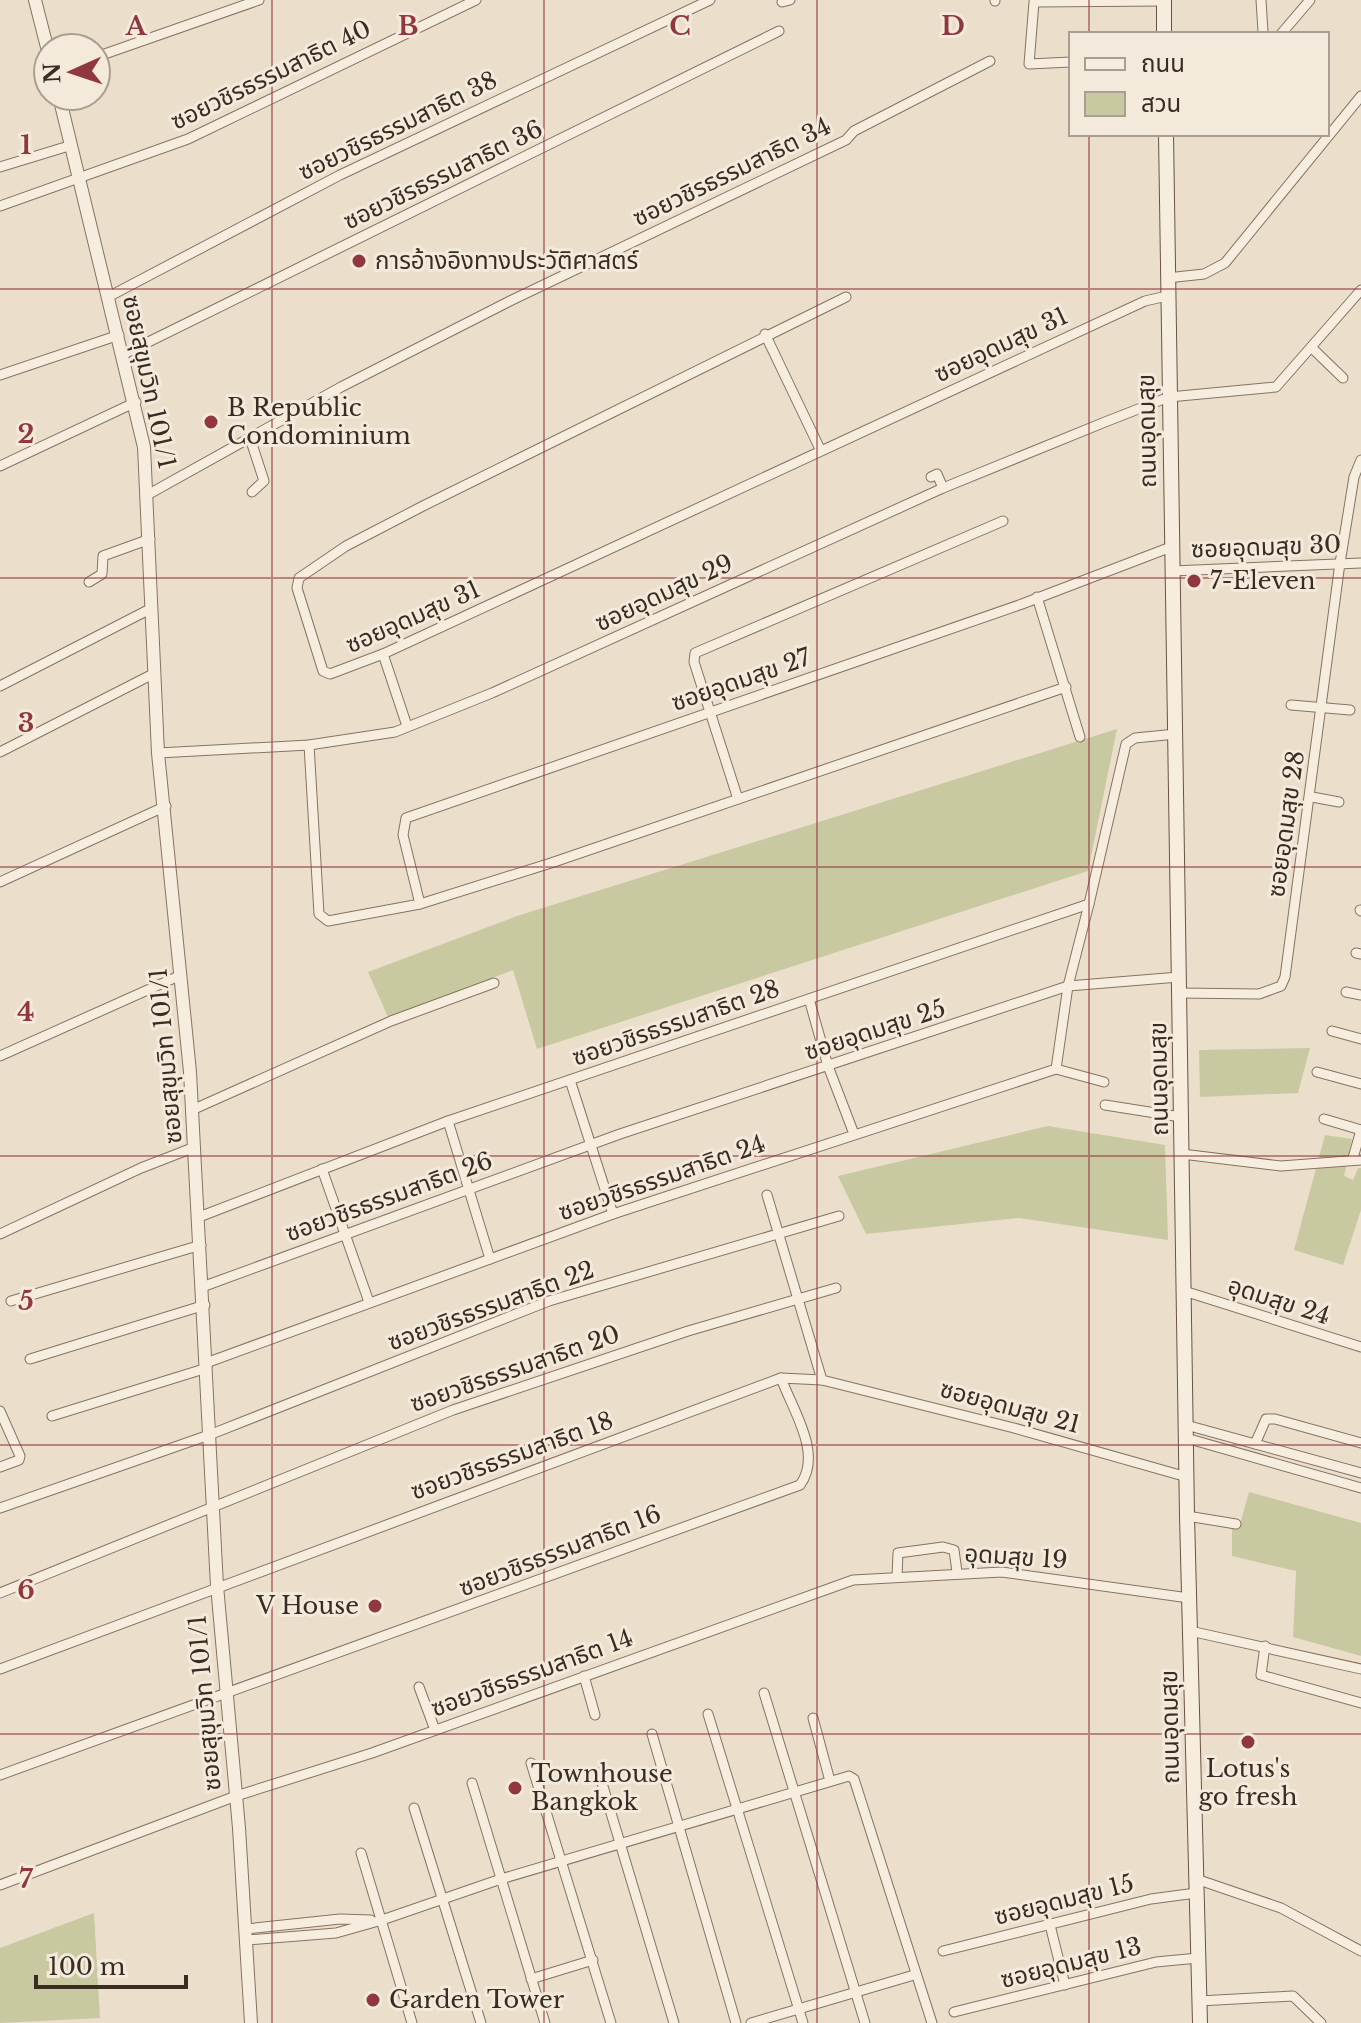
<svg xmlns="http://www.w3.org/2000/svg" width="1361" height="2023" font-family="'Libre Baskerville','Noto Sans Thai',serif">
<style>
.green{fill:#c8c9a0}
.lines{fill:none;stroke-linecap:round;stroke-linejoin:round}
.minor-casing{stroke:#877261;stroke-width:11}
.tertiary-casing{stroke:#877261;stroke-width:14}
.secondary-casing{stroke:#695344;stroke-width:16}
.minor{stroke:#f7eddf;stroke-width:9}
.tertiary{stroke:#f7eddf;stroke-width:12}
.secondary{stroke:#f7eddf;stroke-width:14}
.grid{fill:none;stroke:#913740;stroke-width:2;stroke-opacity:0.55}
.poi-dot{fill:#913740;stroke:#f3eadb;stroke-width:3}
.labels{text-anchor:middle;stroke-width:6;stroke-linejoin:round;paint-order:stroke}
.street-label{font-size:24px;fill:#392c23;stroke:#f3eadb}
.poi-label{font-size:24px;fill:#392c23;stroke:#f3eadb;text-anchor:start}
.grid-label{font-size:26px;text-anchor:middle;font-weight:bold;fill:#913740;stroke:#f3eadb;stroke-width:6;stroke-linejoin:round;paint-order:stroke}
</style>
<rect width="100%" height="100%" fill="#ebdfcc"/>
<g class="green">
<path d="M 1117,729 L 1088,871 L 537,1049 L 513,970 L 388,1017 L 368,972 L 517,916 Z"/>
<path d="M 1310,1048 L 1298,1093 L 1200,1097 L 1199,1050 Z"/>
<path d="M 1048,1126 L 1165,1145 L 1168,1240 L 1019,1218 L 866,1234 L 838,1176 Z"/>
<path d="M 1325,1135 L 1352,1139 L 1344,1176 L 1353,1180 L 1358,1168 L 1361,1168 L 1361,1210 L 1343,1265 L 1294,1250 Z"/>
<path d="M 1249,1492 L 1361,1523 L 1361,1656 L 1293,1637 L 1296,1571 L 1232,1556 L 1232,1519 L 1241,1521 Z"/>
<path d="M 94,1913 L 100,2018 L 0,2023 L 0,1948 Z"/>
</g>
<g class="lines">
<defs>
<g id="minor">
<path d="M 995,0 L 995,1"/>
<path d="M 1261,0 L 1263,32"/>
<path d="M 782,2 L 790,0"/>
<path d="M 1281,34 L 1310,0"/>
<path d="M 96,57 L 259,0"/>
<path d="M 1071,62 L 1029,64 L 1034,2 L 1164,1"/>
<path d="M 0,167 L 72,145"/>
<path d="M 0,206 L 188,139 L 476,0"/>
<path d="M 1167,278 L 1204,274 L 1225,263 L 1361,96"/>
<path d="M 108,297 L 340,175 L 710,0"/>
<path d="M 846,297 L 423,506 L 346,546 L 299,578 L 297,588 L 323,671 L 330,674 L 383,654 L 1145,301 L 1167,296"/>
<path d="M 765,334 L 820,449"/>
<path d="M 1312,348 L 1343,378"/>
<path d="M 124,354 L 779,31"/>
<path d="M 0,375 L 119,335"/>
<path d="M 250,438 L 264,481 L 252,492"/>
<path d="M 0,466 L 136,402"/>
<path d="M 931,477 L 937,474 L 943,488"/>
<path d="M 149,494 L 341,387 L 512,300 L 846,140 L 854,131 L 990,61"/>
<path d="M 1172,571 L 1361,563"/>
<path d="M 89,582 L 102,574 L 103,556 L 150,539"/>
<path d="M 1037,597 L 1080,737"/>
<path d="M 383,654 L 407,726"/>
<path d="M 0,686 L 152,608"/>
<path d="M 1291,705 L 1350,710"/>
<path d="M 309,745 L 319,914 L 328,921 L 420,904 L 551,863 L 1066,687"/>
<path d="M 0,752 L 155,673"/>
<path d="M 158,753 L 309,745 L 395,732 L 492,693 L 943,488 L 1105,422 L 1169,397 L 1276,387 L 1361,290"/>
<path d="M 1312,797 L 1339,802"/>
<path d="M 738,799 L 694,662 L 695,653 L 1003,521"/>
<path d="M 0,882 L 166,806"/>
<path d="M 420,904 L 403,835 L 406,818 L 1022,604 L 1171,547"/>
<path d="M 1089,904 L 1126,744 L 1135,738 L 1176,734"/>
<path d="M 1360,910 L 1361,911"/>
<path d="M 1356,953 L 1361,954"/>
<path d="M 1346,992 L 1361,995"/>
<path d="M 1180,993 L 1259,994 L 1281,986 L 1285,977 L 1340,563 L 1354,477 L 1361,460"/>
<path d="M 809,999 L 828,1066 L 854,1134"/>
<path d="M 1332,1031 L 1361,1039"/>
<path d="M 0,1056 L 181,975"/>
<path d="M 1056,1069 L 1104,1082"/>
<path d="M 1317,1072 L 1361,1084"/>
<path d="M 570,1080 L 613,1214"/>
<path d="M 1105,1105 L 1181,1117"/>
<path d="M 192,1110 L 391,1021 L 494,983"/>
<path d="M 1324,1119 L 1361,1130"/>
<path d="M 448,1121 L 490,1259"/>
<path d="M 1182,1154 L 1281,1166 L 1361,1160"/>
<path d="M 1353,1158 L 1361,1130"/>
<path d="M 322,1169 L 369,1302"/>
<path d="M 767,1195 L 822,1380"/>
<path d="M 199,1217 L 448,1121 L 1089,904 L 1068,986 L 1056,1069 L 613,1214 L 206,1363"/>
<path d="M 0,1234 L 141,1168 L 195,1147"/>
<path d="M 202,1287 L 620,1134 L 1068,986 L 1179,977"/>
<path d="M 1184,1291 L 1361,1347"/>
<path d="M 11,1301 L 201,1245"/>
<path d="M 30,1359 L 205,1305"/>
<path d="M 0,1411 L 20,1456 L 19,1460 L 0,1467"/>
<path d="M 52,1416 L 207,1368"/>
<path d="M 1186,1425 L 1361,1473"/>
<path d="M 1186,1438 L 1361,1488"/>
<path d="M 1255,1444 L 1266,1419 L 1275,1419 L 1361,1443"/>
<path d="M 0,1508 L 209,1435 L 549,1301 L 839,1216"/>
<path d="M 1187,1516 L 1236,1524"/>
<path d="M 897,1577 L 898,1553 L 943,1547 L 954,1550 L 957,1572"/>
<path d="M 0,1593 L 453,1410 L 688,1331 L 836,1288"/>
<path d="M 1190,1631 L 1361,1669"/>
<path d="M 1265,1646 L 1261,1675 L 1361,1703"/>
<path d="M 0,1669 L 781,1378 L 822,1380 L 1014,1428 L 1187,1477"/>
<path d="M 584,1676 L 595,1715"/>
<path d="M 419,1687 L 435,1730"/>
<path d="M 764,1693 L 865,2023"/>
<path d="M 708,1714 L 803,2023"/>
<path d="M 813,1718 L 830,1781"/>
<path d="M 652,1734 L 736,2023"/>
<path d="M 531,1763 L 611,2023"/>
<path d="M 599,1773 L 674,2023"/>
<path d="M 0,1775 L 800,1485 C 823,1454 793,1411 781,1378"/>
<path d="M 472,1783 L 545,2023"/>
<path d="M 414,1808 L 481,2023"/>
<path d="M 361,1853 L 412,2023"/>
<path d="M 1196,1879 L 1281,1908 L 1361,1951"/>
<path d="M 0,1885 L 236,1796 L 372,1753 L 853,1580 L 1002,1572 L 1189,1598"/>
<path d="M 1050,1925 L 1065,1985"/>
<path d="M 246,1929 L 340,1919 L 371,1920"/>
<path d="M 247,1940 L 336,1933 L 382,1920 L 501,1879 L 849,1776 L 854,1779 L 932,2023"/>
<path d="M 943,1951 L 1151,1899 L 1196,1893"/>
<path d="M 531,1979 L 593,1960"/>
<path d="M 1199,2001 L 1293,1996 L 1321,2023"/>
<path d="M 954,2012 L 1156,1962 L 1198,1958"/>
<path d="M 751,2023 L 914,1975"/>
</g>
<g id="tertiary">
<path d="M 35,0 L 48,51"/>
<path d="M 59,96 L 144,447 L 158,753 L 190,1072 L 217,1586 L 239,1828 L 251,2023"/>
</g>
<g id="secondary">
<path d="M 1164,0 L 1164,34"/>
<path d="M 1166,134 L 1187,1516 L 1200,2023"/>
</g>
</defs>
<use href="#minor" class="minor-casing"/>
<use href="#tertiary" class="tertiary-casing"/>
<use href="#secondary" class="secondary-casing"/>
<use href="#minor" class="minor"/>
<use href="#tertiary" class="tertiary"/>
<use href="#secondary" class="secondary"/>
</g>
<path class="grid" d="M 272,0 L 272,2023M 544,0 L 544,2023M 817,0 L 817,2023M 1089,0 L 1089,34M 1089,134 L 1089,2023M 0,289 L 1361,289M 0,578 L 1361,578M 0,867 L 1361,867M 0,1156 L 1361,1156M 0,1445 L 1361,1445M 0,1734 L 1361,1734"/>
<g class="poi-dot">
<circle cx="359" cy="261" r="8"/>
<circle cx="211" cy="422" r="8"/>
<circle cx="1194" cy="581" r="8"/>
<circle cx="375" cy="1606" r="8"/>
<circle cx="1248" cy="1742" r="8"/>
<circle cx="515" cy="1788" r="8"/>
<circle cx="373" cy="2000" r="8"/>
</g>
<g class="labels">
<g class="street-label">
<text transform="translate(271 75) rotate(-26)" y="8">ซอยวชิรธรรมสาธิต 40</text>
<text transform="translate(398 126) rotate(-26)" y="8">ซอยวชิรธรรมสาธิต 38</text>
<text transform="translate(732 172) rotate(-26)" y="8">ซอยวชิรธรรมสาธิต 34</text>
<text transform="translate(443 175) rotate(-26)" y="8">ซอยวชิรธรรมสาธิต 36</text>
<text transform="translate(1001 345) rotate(-25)" y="8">ซอยอุดมสุข 31</text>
<text transform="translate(149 382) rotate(78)" y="8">ซอยสุขุมวิท 101/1</text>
<text transform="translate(1147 431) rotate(-91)" y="8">ถนนอุดมสุข</text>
<text transform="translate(1266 547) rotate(-2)" y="8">ซอยอุดมสุข 30</text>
<text transform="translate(664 593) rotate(-25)" y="8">ซอยอุดมสุข 29</text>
<text transform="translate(413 617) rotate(-24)" y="8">ซอยอุดมสุข 31</text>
<text transform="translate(741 680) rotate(-19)" y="8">ซอยอุดมสุข 27</text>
<text transform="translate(1286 824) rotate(-82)" y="8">ซอยอุดมสุข 28</text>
<text transform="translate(676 1023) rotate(-19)" y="8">ซอยวชิรธรรมสาธิต 28</text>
<text transform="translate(875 1030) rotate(-18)" y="8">ซอยอุดมสุข 25</text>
<text transform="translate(166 1056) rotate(-95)" y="8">ซอยสุขุมวิท 101/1</text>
<text transform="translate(1159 1079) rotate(-91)" y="8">ถนนอุดมสุข</text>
<text transform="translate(662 1178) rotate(-19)" y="8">ซอยวชิรธรรมสาธิต 24</text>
<text transform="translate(389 1197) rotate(-20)" y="8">ซอยวชิรธรรมสาธิต 26</text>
<text transform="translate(1279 1301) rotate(18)" y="8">อุดมสุข 24</text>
<text transform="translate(491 1306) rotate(-20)" y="8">ซอยวชิรธรรมสาธิต 22</text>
<text transform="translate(515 1369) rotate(-19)" y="8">ซอยวชิรธรรมสาธิต 20</text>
<text transform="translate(1010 1407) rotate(15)" y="8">ซอยอุดมสุข 21</text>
<text transform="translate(512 1456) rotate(-20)" y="8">ซอยวชิรธรรมสาธิต 18</text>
<text transform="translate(560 1551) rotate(-21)" y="8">ซอยวชิรธรรมสาธิต 16</text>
<text transform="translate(1016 1557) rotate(4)" y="8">อุดมสุข 19</text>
<text transform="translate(532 1673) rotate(-20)" y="8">ซอยวชิรธรรมสาธิต 14</text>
<text transform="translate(205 1703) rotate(-95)" y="8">ซอยสุขุมวิท 101/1</text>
<text transform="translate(1170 1727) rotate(-91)" y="8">ถนนอุดมสุข</text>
<text transform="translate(1064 1900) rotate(-14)" y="8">ซอยอุดมสุข 15</text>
<text transform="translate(1071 1963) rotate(-14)" y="8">ซอยอุดมสุข 13</text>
</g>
<g class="poi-label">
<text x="375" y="269">การอ้างอิงทางประวัติศาสตร์</text>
<text x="227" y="416">B Republic<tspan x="227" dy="28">Condominium</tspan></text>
<text x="1210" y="589">7-Eleven</text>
<text x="359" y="1614" text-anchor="end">V House</text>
<text x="1248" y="1777" text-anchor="middle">Lotus's<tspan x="1248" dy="28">go fresh</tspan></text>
<text x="531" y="1782">Townhouse<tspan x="531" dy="28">Bangkok</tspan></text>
<text x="389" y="2008">Garden Tower</text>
</g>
</g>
<g class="grid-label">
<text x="136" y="35">A</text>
<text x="408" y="35">B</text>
<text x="680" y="35">C</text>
<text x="953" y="35">D</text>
<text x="26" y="154">1</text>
<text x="26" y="443">2</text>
<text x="26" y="732">3</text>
<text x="26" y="1021">4</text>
<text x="26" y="1310">5</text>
<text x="26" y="1599">6</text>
<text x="26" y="1888">7</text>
</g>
<rect x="1069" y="32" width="260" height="104" fill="#f3eadb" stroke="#a99e91" stroke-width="2"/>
<rect x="1085" y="58" width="40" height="12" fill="#f7eddf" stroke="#a99e91" stroke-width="2"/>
<text x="1141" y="72" font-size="24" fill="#392c23">ถนน</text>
<rect x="1085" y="92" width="40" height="24" fill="#c8c9a0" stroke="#a99e91" stroke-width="2"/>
<text x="1141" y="112" font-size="24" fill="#392c23">สวน</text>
<g transform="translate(72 72) rotate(267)"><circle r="38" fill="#f3eadb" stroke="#a99e91" stroke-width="2"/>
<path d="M0-6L14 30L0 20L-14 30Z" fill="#913740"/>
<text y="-12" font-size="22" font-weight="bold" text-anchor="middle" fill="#392c23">N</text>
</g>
<path d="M36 1975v12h150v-12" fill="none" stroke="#392c23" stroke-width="4"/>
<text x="48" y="1975" font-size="24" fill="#392c23" stroke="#f3eadb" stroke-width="6" paint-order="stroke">100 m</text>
</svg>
